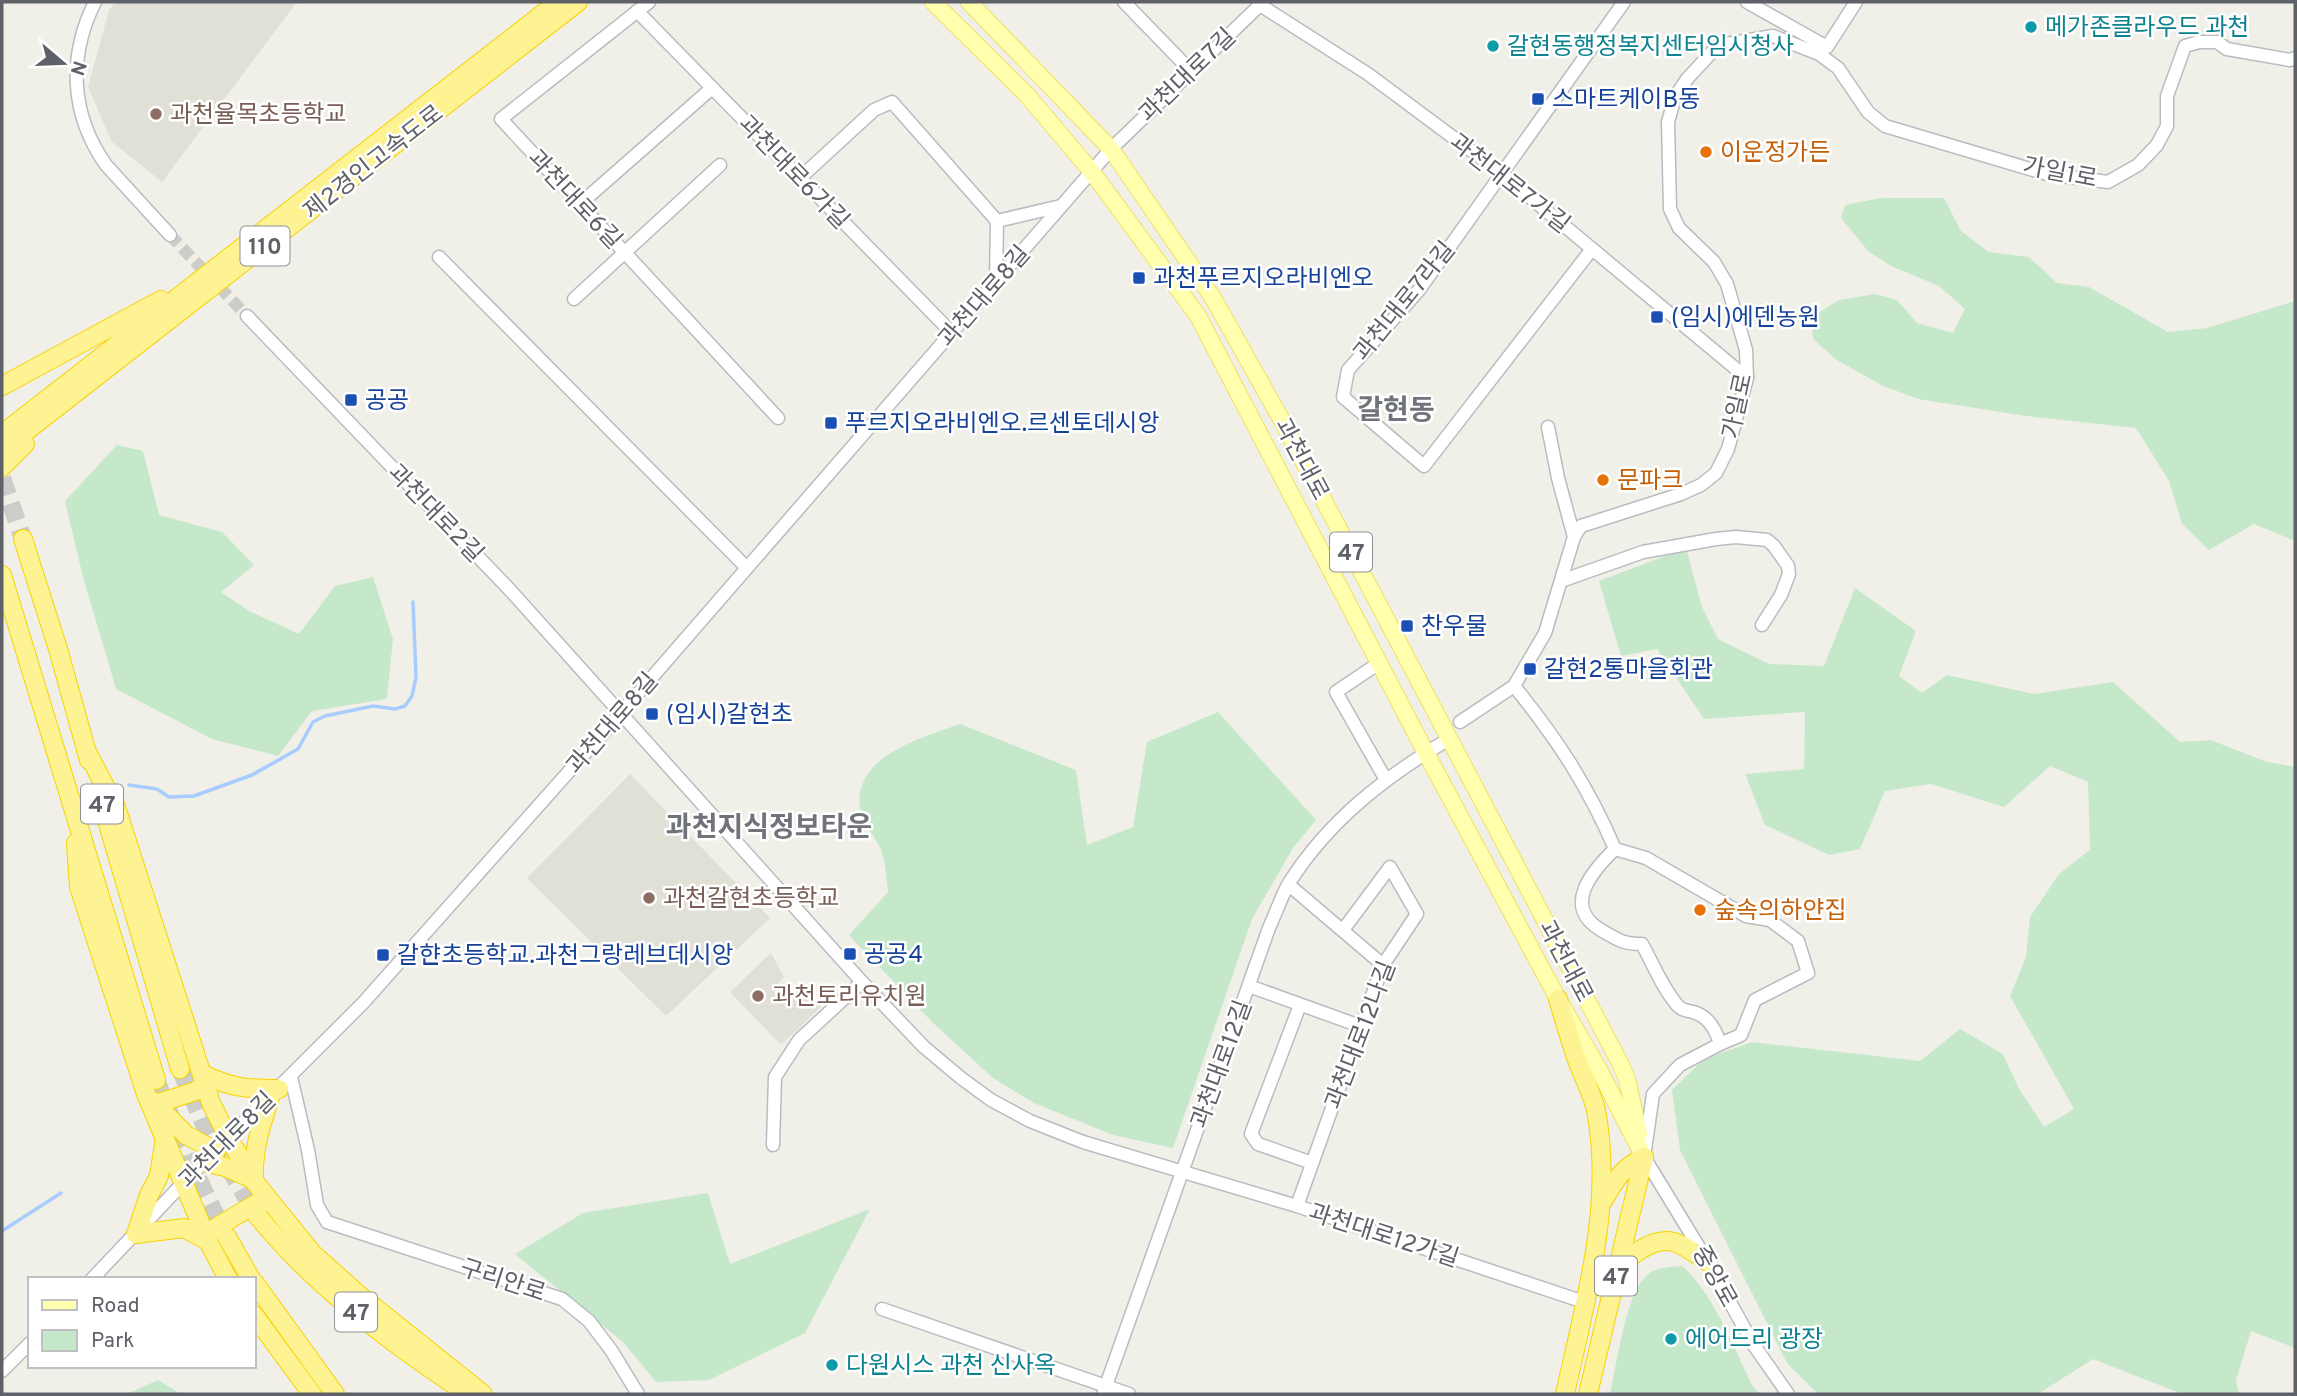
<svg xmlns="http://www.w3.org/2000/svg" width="2297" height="1396" font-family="Overpass,'Noto Sans KR',sans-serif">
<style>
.education{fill:#e1e0d6}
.green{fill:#c5e8ca}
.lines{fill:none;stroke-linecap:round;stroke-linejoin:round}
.stream{stroke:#a9ccff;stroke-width:3.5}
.minor-tunnel{stroke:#ccccc8;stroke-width:12;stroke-dasharray:12 6;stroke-linecap:butt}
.highway-tunnel{stroke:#ccccc8;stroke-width:18;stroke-dasharray:18 9;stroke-linecap:butt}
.minor-casing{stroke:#babbc1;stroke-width:15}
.major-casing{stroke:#f2e05f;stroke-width:18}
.highway-casing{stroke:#f8d200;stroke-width:20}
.minor{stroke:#fff;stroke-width:12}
.major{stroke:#ffffae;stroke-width:16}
.highway{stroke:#fdf392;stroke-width:18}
.culture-dot{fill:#0f9aa8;stroke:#fff;stroke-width:2.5}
.transit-dot{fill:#1a4fb4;stroke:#fff;stroke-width:2.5}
.education-dot{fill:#8d6e63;stroke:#fff;stroke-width:2.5}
.food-dot{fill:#e8710a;stroke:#fff;stroke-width:2.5}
.labels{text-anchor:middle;stroke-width:5;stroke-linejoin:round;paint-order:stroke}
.shield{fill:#fff;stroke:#8f9095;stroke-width:2}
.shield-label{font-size:23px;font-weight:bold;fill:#5f6168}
.culture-label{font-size:24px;fill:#0d838f;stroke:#fff;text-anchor:start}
.street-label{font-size:24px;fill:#5f6168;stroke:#fff}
.transit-label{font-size:24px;fill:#164399;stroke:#fff;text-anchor:start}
.education-label{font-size:24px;fill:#785e54;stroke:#fff;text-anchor:start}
.food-label{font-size:24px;fill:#c56008;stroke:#fff;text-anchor:start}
.quarter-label{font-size:28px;font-weight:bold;fill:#70737a;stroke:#fff}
</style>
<rect width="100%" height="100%" fill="#f1f0e8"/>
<g class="education">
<path d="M 115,2 L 297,2 L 162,182 L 112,142 L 88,87 L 109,10 Z"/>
<path d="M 630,774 L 770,918 L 666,1016 L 527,878 Z"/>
<path d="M 771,953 L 784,977 L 774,988 L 784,999 L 801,984 L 822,1006 L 781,1045 L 730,992 Z"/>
</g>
<g class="green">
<path d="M 1881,198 L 1944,198 L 1961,231 L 1989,252 L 2029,257 L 2057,283 L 2089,287 L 2168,332 L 2207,328 L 2295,301 L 2295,541 L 2254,524 L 2209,550 L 2182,524 L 2169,481 L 2136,428 L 2026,416 L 1918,399 L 1883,386 L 1837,360 L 1813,339 L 1812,317 L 1839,300 L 1875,294 L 1897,300 L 1917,323 L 1953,333 L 1965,309 L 1939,286 L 1891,266 L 1868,251 L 1841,218 L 1845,205 Z"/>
<path d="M 117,445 L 143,451 L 159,515 L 222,532 L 254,565 L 221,592 L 249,611 L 299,634 L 335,586 L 373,577 L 393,639 L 387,699 L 312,711 L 278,756 L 212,739 L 116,689 L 83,577 L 65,501 Z"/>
<path d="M 1686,548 L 1702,607 L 1718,639 L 1769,664 L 1824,666 L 1855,588 L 1916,631 L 1899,676 L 1922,693 L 1947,675 L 2034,694 L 2113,682 L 2180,742 L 2211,740 L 2264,761 L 2295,767 L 2295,1348 L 2251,1331 L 2236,1380 L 2239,1394 L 2182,1394 L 2093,1359 L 2038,1394 L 1818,1394 L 1787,1363 L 1680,1150 L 1672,1090 L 1704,1059 L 1752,1042 L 1920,1061 L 1960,1029 L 2003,1054 L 2018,1087 L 2044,1127 L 2074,1109 L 2010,996 L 2026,957 L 2030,917 L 2059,874 L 2090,850 L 2088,782 L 2050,766 L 2004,807 L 1931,784 L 1885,791 L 1860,849 L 1829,855 L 1765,825 L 1745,774 L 1804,769 L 1805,712 L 1704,719 L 1657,649 L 1621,656 L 1599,581 Z"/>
<path d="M 1218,712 L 1316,820 L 1293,848 L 1252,919 L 1173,1148 L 1113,1135 L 1034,1103 L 993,1078 L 933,1023 L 849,935 L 888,892 C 886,879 886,862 881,850 C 877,838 866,829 862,817 C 845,758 919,739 960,724 L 1076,770 L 1087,845 L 1133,827 L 1147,742 Z"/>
<path d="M 708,1193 L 730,1264 L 870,1209 L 805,1333 L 709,1380 L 656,1382 L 624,1343 L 515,1254 L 583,1213 Z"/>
<path d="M 1682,1266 C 1714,1294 1734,1348 1753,1387 L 1760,1394 L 1610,1394 C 1617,1364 1625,1297 1646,1276 C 1655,1267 1670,1267 1682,1266 Z"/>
<path d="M 158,1380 L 181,1394 L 127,1394 Z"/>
</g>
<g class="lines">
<g class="stream">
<path d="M 129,785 L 157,789 L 169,797 L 194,796 L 252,775 L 298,749 L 313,722 L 325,716 L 373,706 L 395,709 L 405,706 L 412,696 L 416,677 L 413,602"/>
<path d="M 2,1231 L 61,1193"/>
</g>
<path class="minor-tunnel" d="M 170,235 L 247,316"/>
<g class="highway-tunnel">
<path d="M 2,478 L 23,539"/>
<path d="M 180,1069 L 207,1131 L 256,1214"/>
<path d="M 156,1080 L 187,1156 L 226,1236"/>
</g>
<defs>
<g id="minor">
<path d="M 95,2 C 68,56 70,114 106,165 L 170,235"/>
<path d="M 649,2 L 501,119 L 778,418"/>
<path d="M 1124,2 L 1191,71"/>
<path d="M 1747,2 L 1827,47 L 1856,2"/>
<path d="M 1260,5 L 1368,74 L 1501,173 L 1747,378"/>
<path d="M 637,11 L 952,333"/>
<path d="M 800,178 L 874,110 L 892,102 L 997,221 L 996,281"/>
<path d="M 580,204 L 712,88"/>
<path d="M 997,221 L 1061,206"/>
<path d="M 1592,249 L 1424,466 L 1343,397 L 1348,370 L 1419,290 L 1624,2"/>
<path d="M 439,257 L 747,568"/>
<path d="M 574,299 L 720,165"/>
<path d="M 247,316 L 510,590 L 862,982 L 924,1047 L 961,1078 L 991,1100 L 1030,1121 L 1083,1142 L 1297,1206 L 1584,1302"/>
<path d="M 1548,427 L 1558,478 L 1574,537"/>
<path d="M 1561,581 L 1643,552 L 1716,539 L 1736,537 L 1767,540 L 1774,546 L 1788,566 L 1789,574 L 1781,595 L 1762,625"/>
<path d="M 1379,663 L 1336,692 L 1386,780"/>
<path d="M 1514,686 C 1557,739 1588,786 1615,849 C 1591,872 1562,907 1601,930 C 1618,940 1623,944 1642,944 C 1653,964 1663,989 1678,1006 C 1683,1011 1686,1010 1693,1012 C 1708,1016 1716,1030 1720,1044 L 1680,1065 L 1653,1094 L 1644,1157 L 1708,1262 L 1753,1344 L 1788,1394"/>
<path d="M 1460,722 L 1514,686 L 1545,633 L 1574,537 L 1581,526 L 1681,494 L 1701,485 L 1716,473 L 1728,449 L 1747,378 L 1746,350 L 1727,284 L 1714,262 L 1679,228 L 1670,209 L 1668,122 L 1675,97 L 1687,79 L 1712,52 L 1726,44 L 1773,36 L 1819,54 L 1838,68 L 1868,112 L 1885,126 L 2047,174 L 2108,182 L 2138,165 L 2157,145 L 2167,126 L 2167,96 L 2185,46 L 2199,42 L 2217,42 L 2227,49 L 2290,60 L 2295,58"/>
<path d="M 1615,849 L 1646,858 L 1746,916 L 1770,920 L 1798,941 L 1808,973 L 1755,1000 L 1741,1035 L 1720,1044"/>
<path d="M 1289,885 L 1383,965"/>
<path d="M 1249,986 L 1360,1026"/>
<path d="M 1300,1005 L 1251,1134 L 1258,1144 L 1312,1163"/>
<path d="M 291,1077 L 308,1150 L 317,1205 L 327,1222 L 562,1299 L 589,1321 L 611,1350 L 638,1394"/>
<path d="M 773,1145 L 775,1077 L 799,1040 L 862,982"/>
<path d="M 1297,1206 L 1383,965 L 1417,914 L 1390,867 L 1343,930"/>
<path d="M 92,1279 L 185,1181 L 363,1003 L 621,713 L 1111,149 L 1263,2"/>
<path d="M 882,1309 L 1129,1394"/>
<path d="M 2,1371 L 30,1343"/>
<path d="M 1103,1394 L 1269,928 C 1276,913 1281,897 1289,883 C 1329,820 1386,776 1449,739"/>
</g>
<g id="major">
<path d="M 933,2 L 1027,95 L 1092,172 L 1198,316 L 1426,753 L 1558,999 L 1597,1066 L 1644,1157"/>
<path d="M 969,2 L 1111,149 L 1213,298 L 1280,417 L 1620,1063 L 1627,1079 L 1639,1134"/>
</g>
<g id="highway">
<path d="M 2,386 L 161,300"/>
<path d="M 2,434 L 558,2"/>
<path d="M 2,450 L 578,2"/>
<path d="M 2,467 L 25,444"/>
<path d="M 23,539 L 58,649 L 89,760"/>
<path d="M 2,575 L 156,1080"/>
<path d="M 86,750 L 116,807 L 211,1103 L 229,1139 L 254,1181 L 313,1254 L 358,1294 L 483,1394"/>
<path d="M 98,790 L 180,1069"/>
<path d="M 76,843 L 79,887 L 146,1094 L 208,1241 L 228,1279"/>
<path d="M 1558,999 C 1564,1019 1570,1040 1577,1060 C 1583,1076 1592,1093 1596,1110 C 1614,1205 1585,1302 1565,1394"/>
<path d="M 203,1074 C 231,1088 248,1089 279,1089"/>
<path d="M 153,1101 L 186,1135 L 216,1151"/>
<path d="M 156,1104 L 196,1091 L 206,1083"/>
<path d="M 204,1162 L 225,1167 L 253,1179"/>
<path d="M 254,1178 C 253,1149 261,1125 270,1098"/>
<path d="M 1603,1201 C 1615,1180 1622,1168 1644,1157"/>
<path d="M 256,1214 C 315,1287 391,1343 468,1394"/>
<path d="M 136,1234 L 149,1195 L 159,1176 L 165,1138"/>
<path d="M 136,1234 L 184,1228 L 208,1241"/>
<path d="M 227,1237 L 251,1279"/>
<path d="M 207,1238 L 215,1228 L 259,1202 L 266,1202"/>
<path d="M 1619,1272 C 1626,1257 1650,1240 1668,1241 C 1681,1242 1697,1255 1708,1262"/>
<path d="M 254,1282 L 335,1394"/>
<path d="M 254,1315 L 312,1394"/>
<path d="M 1588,1394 L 1644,1157"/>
</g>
</defs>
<use href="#minor" class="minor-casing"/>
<use href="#major" class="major-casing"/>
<use href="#highway" class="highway-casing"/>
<use href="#minor" class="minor"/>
<use href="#major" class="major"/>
<use href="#highway" class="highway"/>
</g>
<g class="culture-dot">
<circle cx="2031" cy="27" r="7"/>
<circle cx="1493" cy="46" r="7"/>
<circle cx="1671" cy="1339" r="7"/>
<circle cx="832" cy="1365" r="7"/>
</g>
<g class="transit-dot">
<rect x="1531" y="92" width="14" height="14" rx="3.5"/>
<rect x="1132" y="271" width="14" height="14" rx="3.5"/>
<rect x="1650" y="310" width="14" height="14" rx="3.5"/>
<rect x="344" y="393" width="14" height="14" rx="3.5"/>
<rect x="824" y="416" width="14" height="14" rx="3.5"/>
<rect x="1400" y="619" width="14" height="14" rx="3.5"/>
<rect x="1523" y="662" width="14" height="14" rx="3.5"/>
<rect x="645" y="707" width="14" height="14" rx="3.5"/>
<rect x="843" y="947" width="14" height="14" rx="3.5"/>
<rect x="376" y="948" width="14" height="14" rx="3.5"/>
</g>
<g class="education-dot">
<circle cx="156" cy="114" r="7"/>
<circle cx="649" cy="898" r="7"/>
<circle cx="758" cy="996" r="7"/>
</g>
<g class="food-dot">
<circle cx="1706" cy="152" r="7"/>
<circle cx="1603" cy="480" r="7"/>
<circle cx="1700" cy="910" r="7"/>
</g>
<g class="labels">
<g class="shield">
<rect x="240.5" y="226.5" width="49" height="39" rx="5"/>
<rect x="1330" y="532.5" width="42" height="39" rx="5"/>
<rect x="81" y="784.5" width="42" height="39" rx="5"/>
<rect x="1595" y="1256.5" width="42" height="39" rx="5"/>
<rect x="335" y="1292.5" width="42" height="39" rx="5"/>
</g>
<g class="shield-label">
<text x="265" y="254">110</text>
<text x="1351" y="560">47</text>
<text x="102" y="812">47</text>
<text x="1616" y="1284">47</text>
<text x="356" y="1320">47</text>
</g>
<g class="culture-label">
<text x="2045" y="35">메가존클라우드 과천</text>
<text x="1507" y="54">갈현동행정복지센터임시청사</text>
<text x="1685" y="1347">에어드리 광장</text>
<text x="846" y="1373">다원시스 과천 신사옥</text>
</g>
<g class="street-label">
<text transform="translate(1187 75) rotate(-44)" y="8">과천대로7길</text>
<text transform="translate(373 162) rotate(-38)" y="8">제2경인고속도로</text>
<text transform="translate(794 172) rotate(46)" y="8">과천대로6가길</text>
<text transform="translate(2060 172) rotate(11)" y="8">가일1로</text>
<text transform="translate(1510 183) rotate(38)" y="8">과천대로7가길</text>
<text transform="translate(575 199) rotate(47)" y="8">과천대로6길</text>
<text transform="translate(984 296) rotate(-49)" y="8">과천대로8길</text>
<text transform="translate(1404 301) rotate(-51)" y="8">과천대로7라길</text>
<text transform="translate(1737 406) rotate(-78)" y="8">가일로</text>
<text transform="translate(1302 459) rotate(62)" y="8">과천대로</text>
<text transform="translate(436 513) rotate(46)" y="8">과천대로2길</text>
<text transform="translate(612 723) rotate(-49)" y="8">과천대로8길</text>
<text transform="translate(1566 961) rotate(62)" y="8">과천대로</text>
<text transform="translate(1360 1035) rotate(-69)" y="8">과천대로12나길</text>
<text transform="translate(1221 1064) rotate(-70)" y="8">과천대로12길</text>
<text transform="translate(227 1140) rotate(-45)" y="8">과천대로8길</text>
<text transform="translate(1384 1235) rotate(18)" y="8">과천대로12가길</text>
<text transform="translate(1715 1276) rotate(61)" y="8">중앙로</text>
<text transform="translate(503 1280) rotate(18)" y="8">구리안로</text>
</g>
<g class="transit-label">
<text x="1552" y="107">스마트케이B동</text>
<text x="1153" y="286">과천푸르지오라비엔오</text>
<text x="1671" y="325">(임시)에덴농원</text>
<text x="365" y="408">공공</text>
<text x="845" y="431">푸르지오라비엔오.르센토데시앙</text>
<text x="1421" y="634">찬우물</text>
<text x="1544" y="677">갈현2통마을회관</text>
<text x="666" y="722">(임시)갈현초</text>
<text x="864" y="962">공공4</text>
<text x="397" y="963">갈햔초등학교.과천그랑레브데시앙</text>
</g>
<g class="education-label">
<text x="170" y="122">과천율목초등학교</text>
<text x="663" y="906">과천갈현초등학교</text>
<text x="772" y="1004">과천토리유치원</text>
</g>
<g class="food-label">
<text x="1720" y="160">이운정가든</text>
<text x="1617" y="488">문파크</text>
<text x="1714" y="918">숲속의하얀집</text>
</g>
<g class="quarter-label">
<text x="1396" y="419">갈현동</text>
<text x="769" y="836">과천지식정보타운</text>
</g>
</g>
<rect width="2297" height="1396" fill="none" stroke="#5f6168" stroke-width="7"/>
<rect x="28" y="1277" width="228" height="91" fill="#ffffff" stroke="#bfc0c3" stroke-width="2"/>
<rect x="42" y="1300" width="35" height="10" fill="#ffffae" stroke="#bfc0c3" stroke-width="2"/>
<text x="91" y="1312" font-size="21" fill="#5f6168">Road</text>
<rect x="42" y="1330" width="35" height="21" fill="#c5e8ca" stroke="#bfc0c3" stroke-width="2"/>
<text x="91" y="1347" font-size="21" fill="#5f6168">Park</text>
<g transform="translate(63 63) rotate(109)" stroke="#ffffff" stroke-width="5" paint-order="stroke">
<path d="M0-5L12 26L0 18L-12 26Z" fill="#5f6168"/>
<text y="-10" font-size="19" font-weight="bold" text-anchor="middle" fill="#5f6168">N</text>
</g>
</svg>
